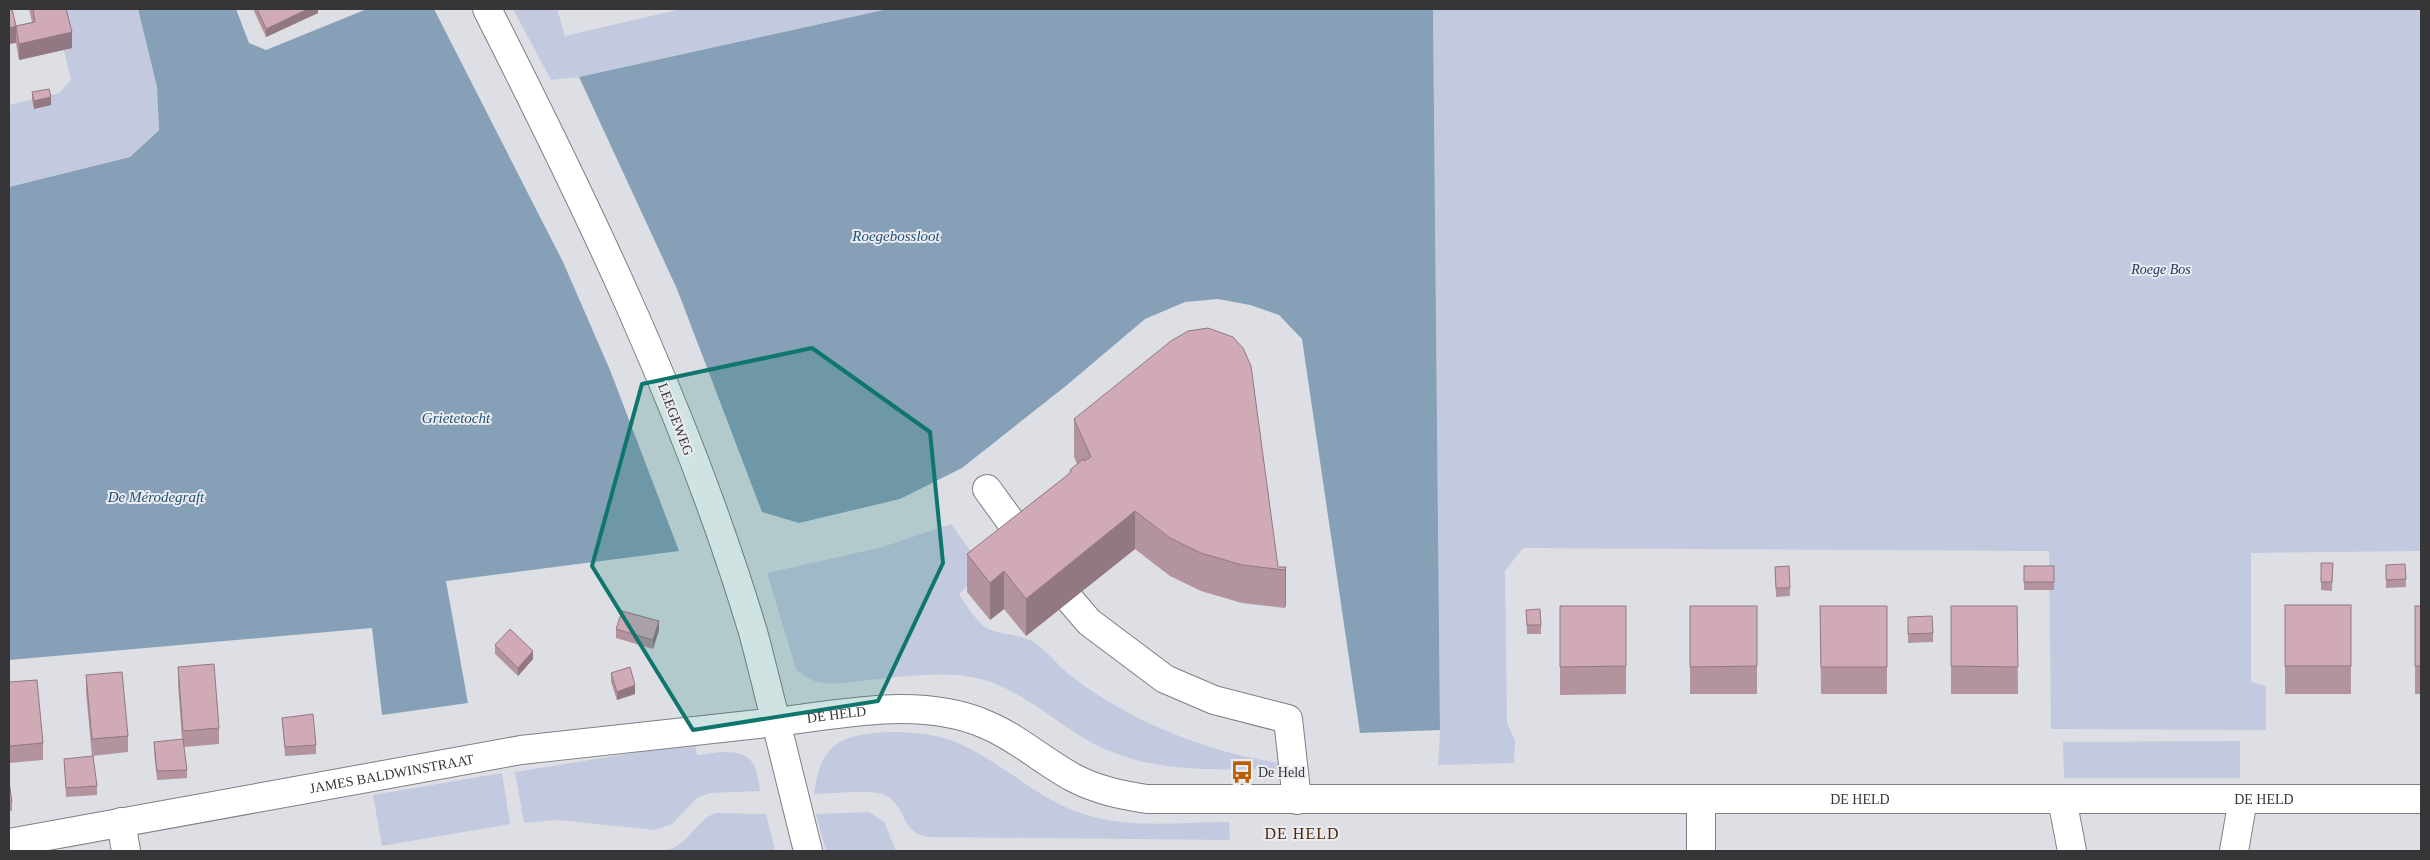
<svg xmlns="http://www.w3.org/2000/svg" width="2430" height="860" font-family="Georgia,serif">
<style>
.green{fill:#c3cadf}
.water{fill:#86a1b7}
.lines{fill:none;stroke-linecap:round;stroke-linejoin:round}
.minor-casing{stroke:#7d7f84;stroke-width:30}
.major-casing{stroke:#7d7f84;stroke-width:30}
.minor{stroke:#fff;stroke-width:28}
.major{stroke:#fff;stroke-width:28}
.wall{fill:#b3939d}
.shaded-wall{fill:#927880}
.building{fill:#d0abb7;stroke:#927880}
.marked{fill:#0f766e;fill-opacity:0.2;stroke:#0f766e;stroke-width:4;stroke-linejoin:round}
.labels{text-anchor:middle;stroke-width:4;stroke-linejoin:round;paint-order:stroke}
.park-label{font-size:14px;font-style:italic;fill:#27345d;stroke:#eaecf2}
.street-label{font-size:14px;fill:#363639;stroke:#eaecf2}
.poi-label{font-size:14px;fill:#363639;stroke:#eaecf2;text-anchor:start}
.water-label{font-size:15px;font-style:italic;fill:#245273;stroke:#eaecf2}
.quarter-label{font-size:16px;letter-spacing:1px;fill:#522700;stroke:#eaecf2}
</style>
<rect width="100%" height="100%" fill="#dddfe4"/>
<g class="green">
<path d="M 54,9 L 138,9 L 157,87 L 159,129 L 130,157 L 9,187 L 9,105 L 59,93 L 71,80 Z"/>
<path d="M 513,9 L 557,9 L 565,36 L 681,9 L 888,9 L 579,77 L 551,80 Z"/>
<path d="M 1433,9 L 2421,9 L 2421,551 L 2251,553 L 2251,682 L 2266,686 L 2266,730 L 2051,729 L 2049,551 L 1523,548 L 1505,571 L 1507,723 L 1515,740 L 1514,763 L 1438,765 L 1440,730 Z"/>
<path d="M 951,524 L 984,570 L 959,594 C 966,604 975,620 985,627 C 999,636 1021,633 1035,643 C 1050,653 1060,669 1075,679 C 1132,722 1209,753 1280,763 L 1280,769 C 1221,769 1160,774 1105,749 C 1057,728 1021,683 965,676 C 927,671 871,681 832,684 C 816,683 808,680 796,669 L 767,573 L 883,547 Z"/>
<path d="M 890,732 C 914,732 938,734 960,744 C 1001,762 1033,795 1075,811 C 1123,830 1178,822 1229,822 L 1230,840 L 928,837 C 899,832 908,807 885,795 C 873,789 829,794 814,794 C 820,743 842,734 890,732 Z"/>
<path d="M 2240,741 L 2240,778 L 2064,778 L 2063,742 Z"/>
<path d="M 695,743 L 697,755 C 715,753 745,745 755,767 C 758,774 759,784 760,791 L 710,793 L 697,798 L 672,824 L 655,830 L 558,820 L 524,823 L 515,772 Z"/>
<path d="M 502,773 L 510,824 L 382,846 L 373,795 Z"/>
<path d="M 869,812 L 884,822 L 896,851 L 826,851 L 816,814 Z"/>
<path d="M 716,813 L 766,814 L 775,851 L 665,851 C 691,844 695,820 716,813 Z"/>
</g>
<g class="water">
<path d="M 138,9 L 236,9 L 249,43 L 266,50 L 367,9 L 434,9 L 563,262 L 610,370 L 679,551 L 446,581 L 468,703 L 382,715 L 372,628 L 9,660 L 9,187 L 130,157 L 159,130 L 157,87 Z"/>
<path d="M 888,9 L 1433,9 L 1440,730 L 1360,733 L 1302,339 L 1279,315 L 1250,305 L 1218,299 L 1185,302 L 1145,319 L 1067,385 L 962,468 L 900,499 L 799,523 L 762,512 L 677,289 L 579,77 Z"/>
</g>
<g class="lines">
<defs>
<g id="minor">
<path d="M 987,489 L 1027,544"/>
<path d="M 1071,601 L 1089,622 L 1165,679 L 1214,700 L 1288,719 L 1297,800"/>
<path d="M 1701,799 L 1701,851"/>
<path d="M 2062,799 L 2072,851"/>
<path d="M 121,822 L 126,851"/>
<path id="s1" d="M 9,843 L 521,750 L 776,722 C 768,692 761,661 753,632 C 688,415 589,210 487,9"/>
<path d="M 2234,851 L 2243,799"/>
</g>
<g id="major">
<path id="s2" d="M 808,851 L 776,722 C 845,714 921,696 987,725 C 1018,738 1044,762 1074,778 C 1097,790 1121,795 1147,799 L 2421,799"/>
</g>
</defs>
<use href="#minor" class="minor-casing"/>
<use href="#major" class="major-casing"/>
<use href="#minor" class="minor"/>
<use href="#major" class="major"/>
</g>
<g class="wall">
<path d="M 29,9 L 66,9 L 72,48 L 19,60 L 16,43 L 16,26 L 32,22 Z"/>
<path d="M 253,9 L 318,9 L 318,13 L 266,37 Z"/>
<path d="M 32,92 L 51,105 L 34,109 L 32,101 Z"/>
<path d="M 1074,419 L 1278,567 L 1286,567 L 1285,608 L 1242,603 L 1201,591 L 1170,576 L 1135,549 L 1026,636 L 1004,609 L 990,620 L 967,592 L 967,554 L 1070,473 L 1070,470 L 1077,464 L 1074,457 Z"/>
<path d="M 2321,563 L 2333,563 L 2332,591 L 2321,590 Z"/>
<path d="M 2386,565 L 2406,579 L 2406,587 L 2386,588 Z"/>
<rect x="2024" y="566" width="30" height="24"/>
<path d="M 1775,567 L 1790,588 L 1790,596 L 1776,597 Z"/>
<rect x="2285" y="605" width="66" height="89"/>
<path d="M 1560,606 L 1626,606 L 1626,694 L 1560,695 Z"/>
<rect x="1690" y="606" width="67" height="88"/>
<path d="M 1820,606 L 1887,606 L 1887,694 L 1821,694 Z"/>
<path d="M 1951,606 L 2017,606 L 2018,694 L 1951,694 Z"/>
<rect x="2415" y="606" width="6" height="88"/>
<path d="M 1526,610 L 1541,625 L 1541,634 L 1527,634 Z"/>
<path d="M 1908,617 L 1933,633 L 1933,642 L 1908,643 Z"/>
<path d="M 616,629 L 659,630 L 653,649 L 616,638 Z"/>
<path d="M 495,645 L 533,659 L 518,676 L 495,654 Z"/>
<path d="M 178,667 L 219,728 L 219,744 L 184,747 L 187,770 L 187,778 L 157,780 L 154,751 L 154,742 L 182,740 L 178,684 Z"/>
<path d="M 611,673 L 635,694 L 617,700 L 611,682 Z"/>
<path d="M 86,675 L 128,736 L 128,752 L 92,756 L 86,692 Z"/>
<path d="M 9,682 L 43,743 L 43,760 L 9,763 Z"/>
<path d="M 282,718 L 316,745 L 316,754 L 285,756 Z"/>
<path d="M 64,759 L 97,786 L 97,795 L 66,797 Z"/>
<path d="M 9,781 L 12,802 L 12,811 L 9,811 Z"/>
</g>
<g class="shaded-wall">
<path d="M 308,9 L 318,9 L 318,13 L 266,37 L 266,29 Z"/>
<path d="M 16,26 L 16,43 L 9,44 L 9,28 Z"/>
<path d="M 72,32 L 72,48 L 19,60 L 19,44 Z"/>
<path d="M 51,97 L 51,105 L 34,109 L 34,101 Z"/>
<path d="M 1135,511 L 1135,549 L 1026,636 L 1026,599 Z"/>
<path d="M 1286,567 L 1286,605 L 1285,608 L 1285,570 Z"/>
<path d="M 1004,571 L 1004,609 L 990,620 L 990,583 Z"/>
<path d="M 659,621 L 659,630 L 653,649 L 653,640 Z"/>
<path d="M 533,651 L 533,659 L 518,676 L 518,668 Z"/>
<path d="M 635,685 L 635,694 L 617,700 L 617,692 Z"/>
</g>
<g class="building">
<path d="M 9,9 L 12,9 L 16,26 L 9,28 Z"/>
<path d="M 33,9 L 66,9 L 72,32 L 19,44 L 16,26 L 35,22 Z"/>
<path d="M 257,9 L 308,9 L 266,29 Z"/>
<path d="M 49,89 L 51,97 L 34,101 L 32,92 Z"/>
<path d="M 1208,328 L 1233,337 L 1243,348 L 1251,366 L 1278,567 L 1286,567 L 1285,570 L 1242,565 L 1201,553 L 1170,538 L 1135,511 L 1026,599 L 1004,571 L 990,583 L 967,554 L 1065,477 L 1071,472 L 1070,470 L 1083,459 L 1084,461 L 1091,457 L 1074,419 L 1171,341 L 1188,331 Z"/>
<path d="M 2321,563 L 2333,563 L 2332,582 L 2321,582 Z"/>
<path d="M 2405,564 L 2406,579 L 2386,580 L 2386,565 Z"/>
<path d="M 1789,566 L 1790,588 L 1776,588 L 1775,567 Z"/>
<rect x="2024" y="566" width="30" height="16"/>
<rect x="2285" y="605" width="66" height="61"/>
<path d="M 1560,606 L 1626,606 L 1626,666 L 1560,667 Z"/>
<path d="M 1690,606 L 1757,606 L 1757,666 L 1690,667 Z"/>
<path d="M 1820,606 L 1887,606 L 1887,667 L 1821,667 Z"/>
<path d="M 1951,606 L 2017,606 L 2018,667 L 1951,666 Z"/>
<rect x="2415" y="606" width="6" height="60"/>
<path d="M 1540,609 L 1541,625 L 1527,625 L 1526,610 Z"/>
<path d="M 622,611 L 659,621 L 653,640 L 616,629 Z"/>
<path d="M 1932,616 L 1933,633 L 1908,634 L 1908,617 Z"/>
<path d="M 510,629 L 533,651 L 518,668 L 495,645 Z"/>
<path d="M 214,664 L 219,728 L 183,731 L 178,667 Z"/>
<path d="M 630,667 L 635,685 L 617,692 L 611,673 Z"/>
<path d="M 122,672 L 128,736 L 92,739 L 86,675 Z"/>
<path d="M 37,680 L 43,743 L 9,746 L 9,682 Z"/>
<path d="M 313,714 L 316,745 L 285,747 L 282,718 Z"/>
<path d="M 183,739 L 187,770 L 157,771 L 154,742 Z"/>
<path d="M 93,756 L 97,786 L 66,788 L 64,759 Z"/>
<path d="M 9,781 L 12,802 L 9,802 Z"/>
</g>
<path class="marked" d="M 812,348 L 930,432 L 943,563 L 878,701 L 693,730 L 592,566 L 642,384 Z"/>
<defs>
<symbol id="bus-bare" viewBox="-9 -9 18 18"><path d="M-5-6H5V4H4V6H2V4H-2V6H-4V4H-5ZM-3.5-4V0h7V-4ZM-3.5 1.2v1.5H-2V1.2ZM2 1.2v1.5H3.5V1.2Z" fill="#b95e00" stroke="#eaecf2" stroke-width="2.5" paint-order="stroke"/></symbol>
</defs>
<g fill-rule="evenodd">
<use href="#bus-bare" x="1226" y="756" width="32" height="32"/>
</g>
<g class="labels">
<g class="park-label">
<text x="2161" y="274">Roege Bos</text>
</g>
<g class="street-label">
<text transform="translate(676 419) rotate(69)" y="5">LEEGEWEG</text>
<text dy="5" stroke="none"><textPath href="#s2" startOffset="194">DE HELD</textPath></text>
<text dy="5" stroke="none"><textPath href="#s1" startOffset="389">JAMES BALDWINSTRAAT</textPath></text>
<text dy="5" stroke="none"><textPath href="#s2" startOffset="1238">DE HELD</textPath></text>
<text dy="5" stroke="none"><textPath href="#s2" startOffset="1642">DE HELD</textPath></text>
</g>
<g class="poi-label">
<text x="1258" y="777">De Held</text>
</g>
<g class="water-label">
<text x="896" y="241">Roegebossloot</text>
<text x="456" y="423">Grietetocht</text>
<text x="156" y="502">De Mérodegraft</text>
</g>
<g class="quarter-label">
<text x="1302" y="839">DE HELD</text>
</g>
</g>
<rect width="2430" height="860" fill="none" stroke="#363639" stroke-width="20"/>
</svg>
